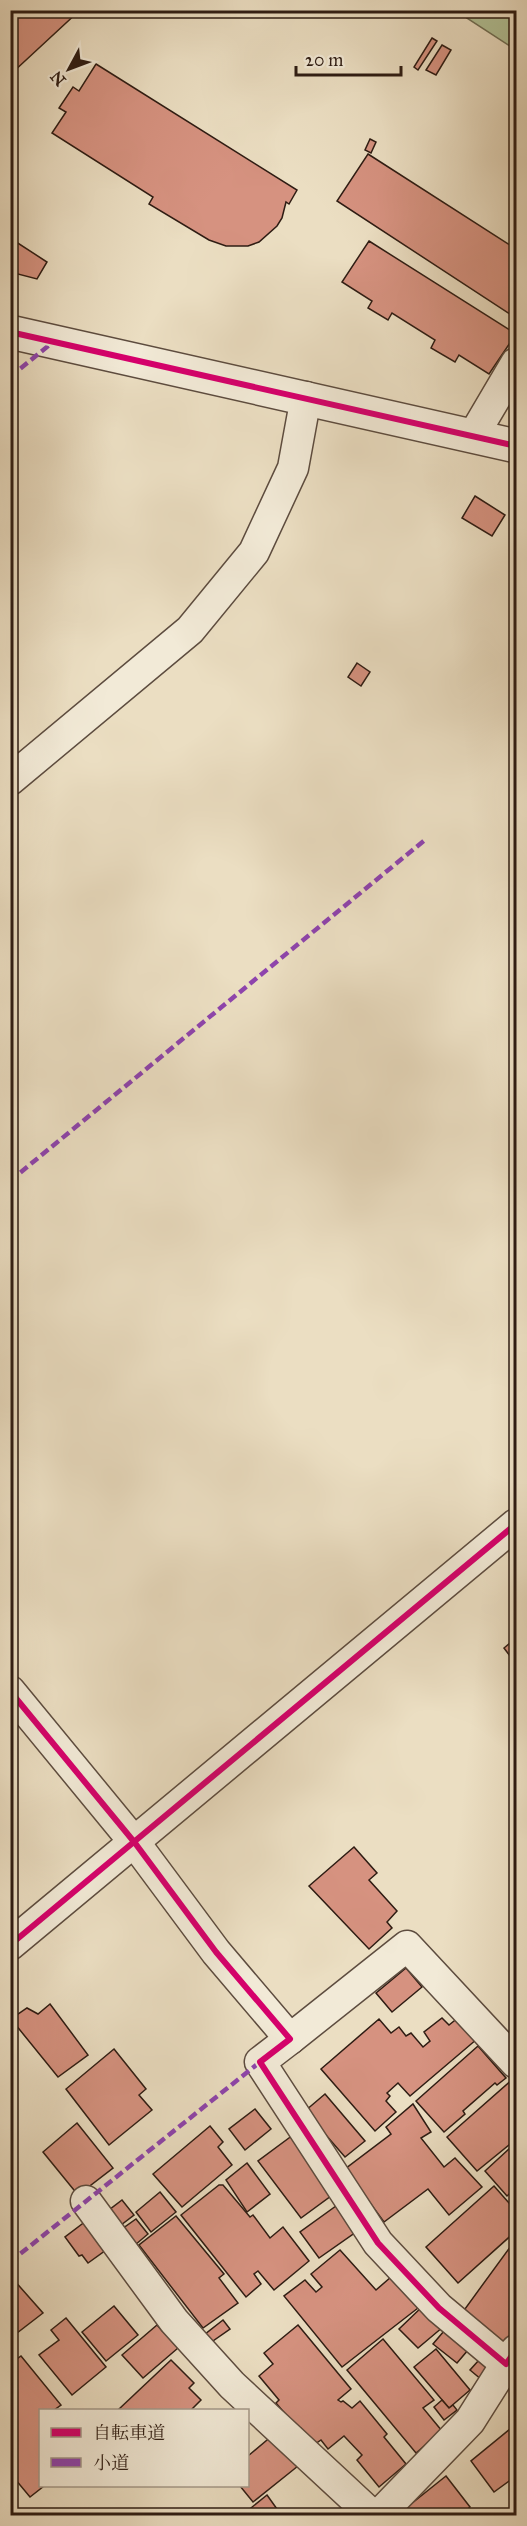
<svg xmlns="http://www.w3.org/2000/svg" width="527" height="2526" font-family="'IM FELL Great Primer','Noto Serif JP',serif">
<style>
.green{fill:#b2c297;stroke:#706f55;stroke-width:1.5}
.building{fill:#d69280;stroke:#2e1c13;stroke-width:1.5}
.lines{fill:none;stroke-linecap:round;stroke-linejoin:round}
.minor-casing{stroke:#5d4c3f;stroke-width:33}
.tertiary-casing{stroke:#5d4c3f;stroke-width:36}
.minor{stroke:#f2ead7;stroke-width:30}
.tertiary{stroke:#f2ead7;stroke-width:33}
.quiet{stroke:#8e44ad;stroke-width:4.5;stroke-dasharray:9 4.5;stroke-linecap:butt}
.cycleway-casing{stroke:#f2ead7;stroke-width:10}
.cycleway{stroke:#d6006c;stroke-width:6}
</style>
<rect width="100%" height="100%" fill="#ebdec2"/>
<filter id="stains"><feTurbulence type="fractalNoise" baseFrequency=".00333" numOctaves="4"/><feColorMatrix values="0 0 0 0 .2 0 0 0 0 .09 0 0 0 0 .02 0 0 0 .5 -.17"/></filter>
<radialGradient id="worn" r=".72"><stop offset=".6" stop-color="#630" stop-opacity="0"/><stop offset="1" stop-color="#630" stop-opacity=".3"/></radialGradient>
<path class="green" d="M 456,11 L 516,11 L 516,50 Z"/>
<g class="building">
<path d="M 10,10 L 80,10 L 12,73 L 10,71 Z"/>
<path d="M 432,38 L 437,41 L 418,70 L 414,67 Z"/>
<path d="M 442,45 L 451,50 L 436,75 L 426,70 Z"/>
<path d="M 96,64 L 297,190 L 289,204 L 286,202 L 282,218 L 277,226 L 259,242 L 248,246 L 226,246 L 209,240 L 149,204 L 153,197 L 52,133 L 66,112 L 59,108 L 73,87 L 79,91 Z"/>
<path d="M 370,139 L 376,142 L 371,153 L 365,150 Z"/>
<path d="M 368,154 L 516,249 L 516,318 L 337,201 Z"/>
<path d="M 10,238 L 47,262 L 37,279 L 10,272 Z"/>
<path d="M 369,241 L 516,334 L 489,374 L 459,355 L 455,362 L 431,348 L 435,340 L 392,313 L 388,320 L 368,308 L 372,301 L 342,282 Z"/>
<path d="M 475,496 L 505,515 L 492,536 L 462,518 Z"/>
<path d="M 357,663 L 370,672 L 361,686 L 348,677 Z"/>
<path d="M 516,1638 L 516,1664 L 504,1648 Z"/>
<path d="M 354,1847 L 377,1873 L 369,1880 L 397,1911 L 387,1922 L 392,1928 L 369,1949 L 309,1886 Z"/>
<path d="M 406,1968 L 422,1987 L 392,2012 L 376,1993 Z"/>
<path d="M 50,2004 L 88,2055 L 58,2077 L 11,2019 L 27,2008 L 38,2014 Z"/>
<path d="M 459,2017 L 477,2039 L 410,2096 L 398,2083 L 387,2093 L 390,2096 L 386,2101 L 396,2112 L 375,2131 L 321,2069 L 379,2019 L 391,2033 L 399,2027 L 406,2036 L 411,2033 L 423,2047 L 430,2041 L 424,2032 L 442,2018 L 449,2025 Z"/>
<path d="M 478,2046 L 506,2078 L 497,2085 L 495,2083 L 463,2111 L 465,2114 L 444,2132 L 416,2101 Z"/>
<path d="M 114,2049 L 146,2089 L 139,2095 L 152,2110 L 109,2145 L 66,2089 Z"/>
<path d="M 514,2078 L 516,2080 L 516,2109 L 513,2112 L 516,2115 L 516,2188 L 507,2196 L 485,2171 L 511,2147 L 509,2145 L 477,2171 L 447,2137 Z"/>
<path d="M 325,2094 L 365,2141 L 345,2157 L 305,2111 Z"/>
<path d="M 413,2104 L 431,2132 L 421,2138 L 444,2167 L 455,2158 L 482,2187 L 449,2215 L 428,2189 L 384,2222 L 345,2169 L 391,2134 L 386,2127 Z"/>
<path d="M 255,2109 L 271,2129 L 245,2150 L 229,2129 Z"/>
<path d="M 77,2123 L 113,2168 L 78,2195 L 43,2152 Z"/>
<path d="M 210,2126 L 223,2142 L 218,2147 L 232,2165 L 182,2207 L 153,2174 Z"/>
<path d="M 293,2135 L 335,2193 L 301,2218 L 258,2161 Z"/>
<path d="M 247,2163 L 270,2194 L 247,2212 L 226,2180 Z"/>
<path d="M 219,2185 L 223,2185 L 250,2217 L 253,2215 L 270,2238 L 283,2227 L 309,2261 L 274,2290 L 258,2271 L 254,2274 L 261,2284 L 246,2297 L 181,2215 Z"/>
<path d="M 494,2186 L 516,2211 L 516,2231 L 458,2283 L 426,2247 Z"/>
<path d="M 160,2192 L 176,2212 L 151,2232 L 136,2212 Z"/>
<path d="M 122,2200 L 134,2215 L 121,2225 L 109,2210 Z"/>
<path d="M 336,2206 L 356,2232 L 319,2258 L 300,2232 Z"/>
<path d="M 176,2216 L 224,2274 L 219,2278 L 238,2303 L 203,2328 L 139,2245 Z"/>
<path d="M 136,2219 L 148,2234 L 135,2245 L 122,2229 Z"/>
<path d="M 86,2221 L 106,2250 L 88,2263 L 82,2255 L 79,2256 L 65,2237 Z"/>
<path d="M 516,2239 L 516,2327 L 503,2345 L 462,2313 Z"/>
<path d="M 340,2250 L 376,2290 L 391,2277 L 418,2308 L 342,2367 L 284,2296 L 305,2280 L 316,2292 L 322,2287 L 311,2274 Z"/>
<path d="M 13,2279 L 43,2313 L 17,2333 L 10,2325 L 10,2282 Z"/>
<path d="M 425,2304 L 443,2327 L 418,2348 L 399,2329 Z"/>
<path d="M 114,2306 L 138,2335 L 106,2361 L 82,2332 Z"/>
<path d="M 66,2318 L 106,2367 L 72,2395 L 39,2355 L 59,2340 L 51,2330 Z"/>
<path d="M 223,2320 L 230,2329 L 210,2343 L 204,2335 Z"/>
<path d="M 157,2325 L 178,2348 L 143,2378 L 122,2355 Z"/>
<path d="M 298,2325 L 351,2389 L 338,2400 L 341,2402 L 343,2401 L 352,2408 L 360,2401 L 387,2434 L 384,2437 L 406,2464 L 379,2487 L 357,2460 L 362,2455 L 344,2436 L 328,2449 L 321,2440 L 315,2444 L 301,2428 L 298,2429 L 276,2403 L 279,2400 L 259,2376 L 273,2364 L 264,2353 Z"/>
<path d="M 444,2331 L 468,2350 L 457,2363 L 433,2344 Z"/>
<path d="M 383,2339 L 434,2400 L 423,2408 L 442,2431 L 416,2453 L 347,2370 Z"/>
<path d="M 436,2349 L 470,2390 L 449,2408 L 414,2367 Z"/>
<path d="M 21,2356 L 61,2405 L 54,2410 L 40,2410 L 40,2486 L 44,2486 L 30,2497 L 10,2473 L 10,2364 Z"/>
<path d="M 171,2360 L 194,2383 L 189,2388 L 201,2400 L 191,2410 L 118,2410 Z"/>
<path d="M 479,2360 L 491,2370 L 482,2380 L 470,2370 Z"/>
<path d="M 442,2400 L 449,2408 L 453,2405 L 457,2410 L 444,2420 L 434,2407 Z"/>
<path d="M 515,2425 L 516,2476 L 494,2492 L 471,2461 Z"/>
<path d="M 273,2435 L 298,2466 L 253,2502 L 240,2486 L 248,2486 L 248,2456 Z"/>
<path d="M 446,2476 L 470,2507 L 460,2516 L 396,2516 Z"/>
<path d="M 267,2495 L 282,2516 L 241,2516 Z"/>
</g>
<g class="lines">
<defs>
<g id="minor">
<path d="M 473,436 L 516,363"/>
<path d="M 10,780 L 190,630 L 254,552 L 293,468 L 306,397"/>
<path d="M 10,1691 L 135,1843 L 216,1952 L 290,2039 L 260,2062 L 378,2243 L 439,2308 L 506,2364 L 516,2350"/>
<path d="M 10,1945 L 516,1524"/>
<path d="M 290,2039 L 407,1946 L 516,2063"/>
<path d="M 86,2201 L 174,2321 L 232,2385 L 373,2516"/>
<path d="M 378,2516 L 470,2421 L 506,2364"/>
</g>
<path id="tertiary" d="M 10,332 L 516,446"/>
</defs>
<use href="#minor" class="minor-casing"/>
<use href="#tertiary" class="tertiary-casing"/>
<use href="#minor" class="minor"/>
<use href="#tertiary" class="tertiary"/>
<g class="quiet">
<path d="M 10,377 L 53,342"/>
<path d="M 10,1181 L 426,839"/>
<path d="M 10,2262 L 260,2062"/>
</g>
<defs>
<g id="cycleway">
<path d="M 10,332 L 516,446"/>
<path d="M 10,1691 L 135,1843 L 216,1952 L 290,2039 L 260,2062 L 378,2243 L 439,2308 L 506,2364 L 516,2350"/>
<path d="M 10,1945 L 516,1524"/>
</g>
</defs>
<use href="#cycleway" class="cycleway-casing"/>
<use href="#cycleway" class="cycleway"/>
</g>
<rect width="527" height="2526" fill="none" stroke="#ebdec2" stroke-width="36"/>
<rect x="12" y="12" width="503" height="2502" fill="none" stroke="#2e1c13" stroke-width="3"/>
<rect x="18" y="18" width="491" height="2490" fill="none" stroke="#2e1c13" stroke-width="1.5"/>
<rect x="39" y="2409" width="210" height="78" fill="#f2ead7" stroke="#a49889" stroke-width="1.5"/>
<rect x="51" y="2428" width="30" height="9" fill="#d6006c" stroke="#a49889" stroke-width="1.5"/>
<text x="93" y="2439" font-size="18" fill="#2e1c13">自転車道</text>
<rect x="51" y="2458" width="30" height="9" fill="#8e44ad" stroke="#a49889" stroke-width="1.5"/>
<text x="93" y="2469" font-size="18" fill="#2e1c13">小道</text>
<g transform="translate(69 69) rotate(229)" stroke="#f2ead7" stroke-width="4.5" paint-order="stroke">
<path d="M0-4.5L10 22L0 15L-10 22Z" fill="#2e1c13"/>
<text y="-9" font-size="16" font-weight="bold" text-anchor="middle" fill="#2e1c13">N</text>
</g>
<path d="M296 66v9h105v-9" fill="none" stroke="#2e1c13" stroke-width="3"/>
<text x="305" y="66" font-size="18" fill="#2e1c13" stroke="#f2ead7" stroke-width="4.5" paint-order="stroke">20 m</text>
<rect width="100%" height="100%" filter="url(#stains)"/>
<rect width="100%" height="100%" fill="url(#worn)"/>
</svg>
